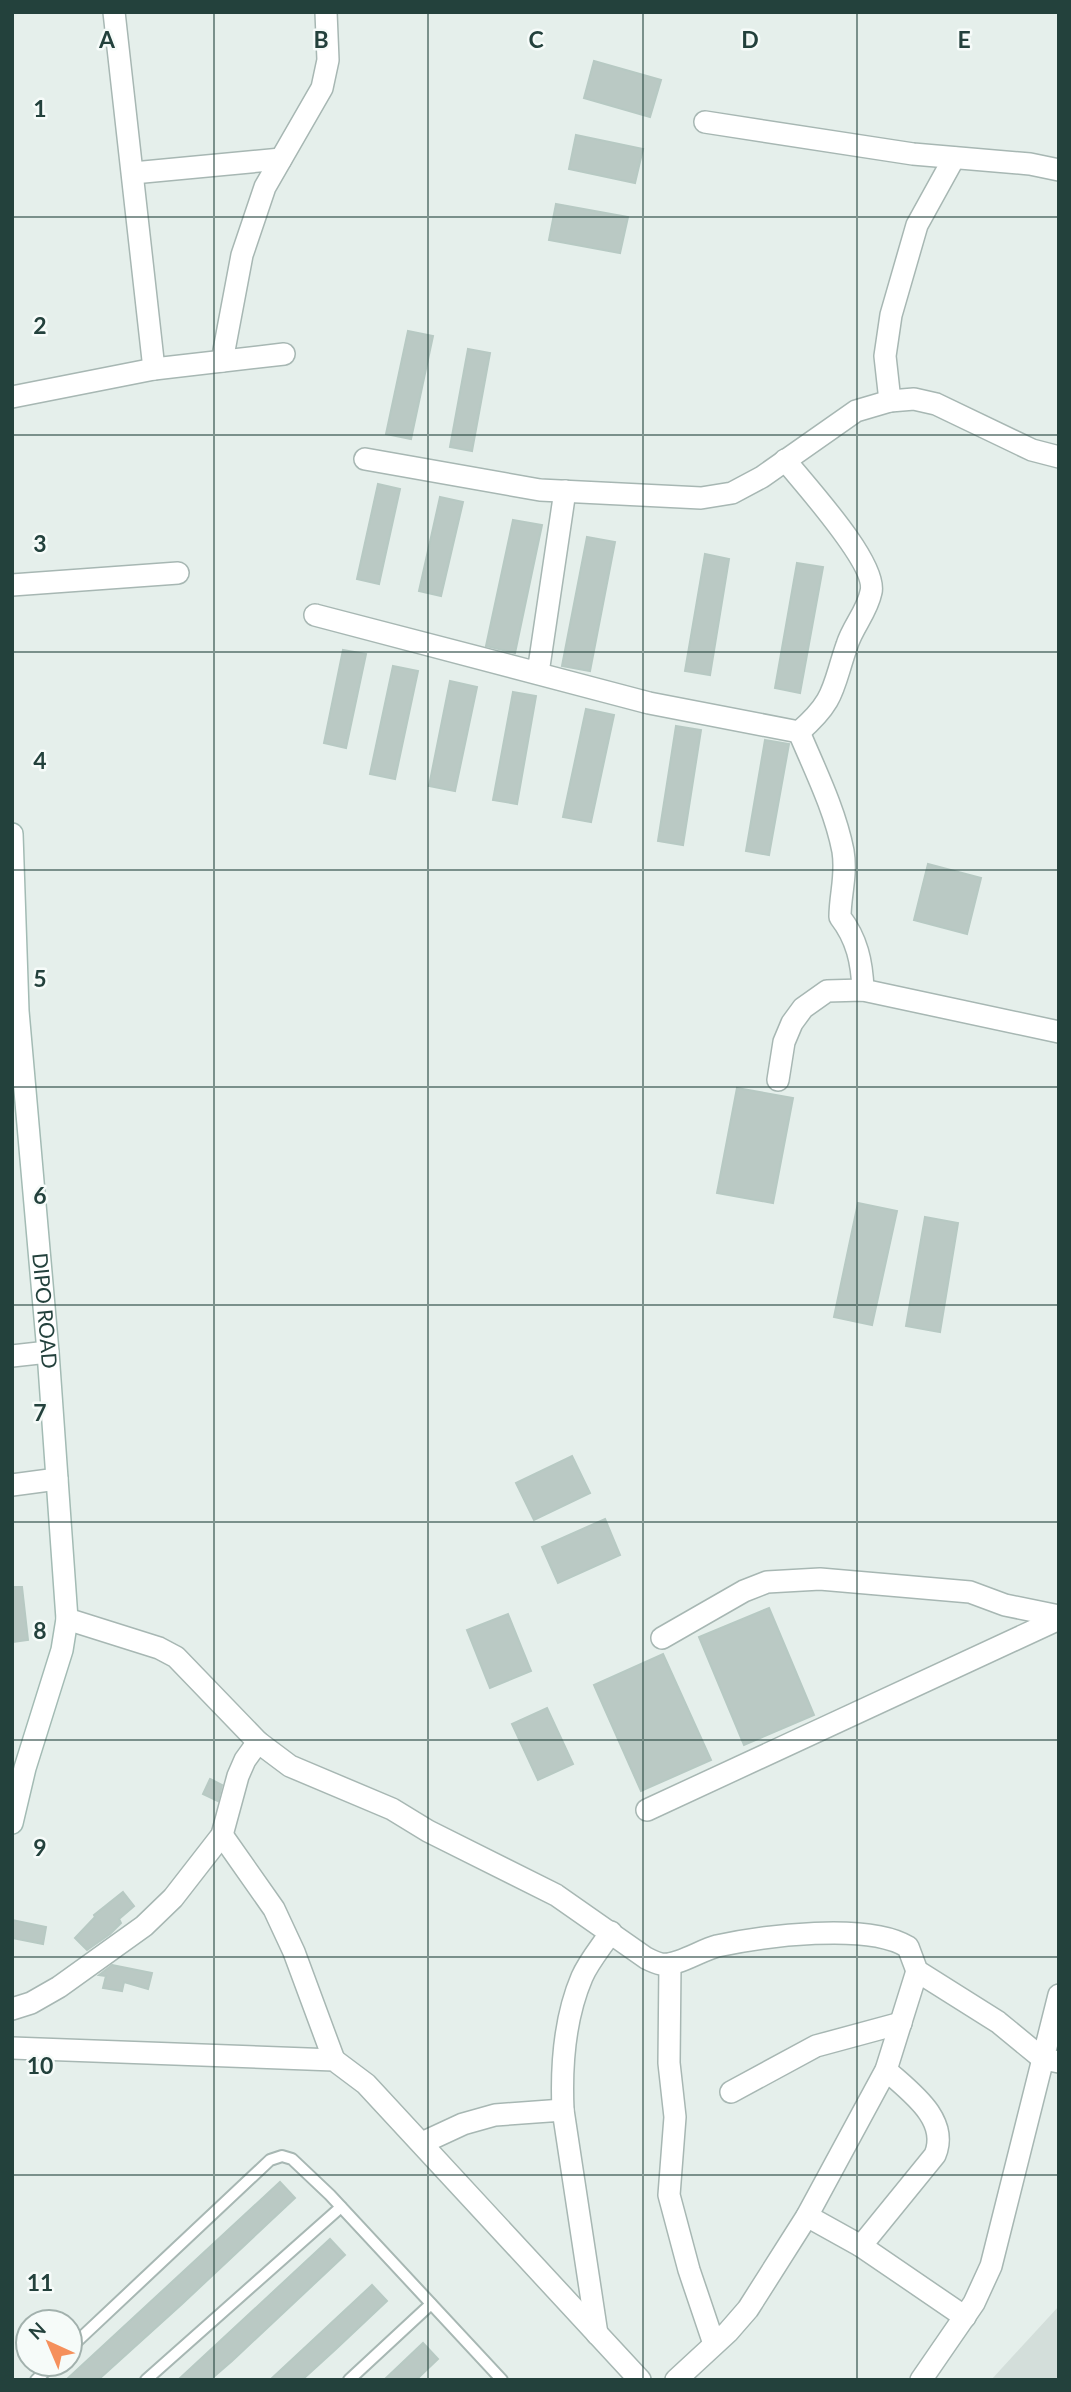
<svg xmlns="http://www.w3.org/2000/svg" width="1071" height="2392" font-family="Lato,sans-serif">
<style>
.built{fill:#d3deda}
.building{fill:#bac9c4;stroke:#b7c9c3;stroke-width:2}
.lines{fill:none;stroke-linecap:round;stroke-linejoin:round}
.lane-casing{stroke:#a7b7b3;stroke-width:14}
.street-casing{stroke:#a7b7b3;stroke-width:24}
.secondary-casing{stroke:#a3bbb4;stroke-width:24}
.lane{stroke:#fff;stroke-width:10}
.street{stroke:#fff;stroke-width:21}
.secondary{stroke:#fff;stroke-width:21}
.grid{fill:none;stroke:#23413c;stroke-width:2;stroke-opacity:0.55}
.labels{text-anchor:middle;stroke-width:5;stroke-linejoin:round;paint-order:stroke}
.street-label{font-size:21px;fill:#23413c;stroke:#f6fbf9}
.grid-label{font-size:23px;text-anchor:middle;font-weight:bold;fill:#23413c;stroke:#f6fbf9;stroke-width:5;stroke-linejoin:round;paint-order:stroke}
</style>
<rect width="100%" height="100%" fill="#e5efeb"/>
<path class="built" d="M 1059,2306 L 1059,2380 L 991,2380 Z"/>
<g class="building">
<path d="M 594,61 L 661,80 L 650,117 L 584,98 Z"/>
<path d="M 576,135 L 643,149 L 635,183 L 569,169 Z"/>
<path d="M 556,204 L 628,217 L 620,253 L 549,240 Z"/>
<path d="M 408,331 L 433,336 L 411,439 L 386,434 Z"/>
<path d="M 468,349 L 490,353 L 472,451 L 450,447 Z"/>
<path d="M 378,484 L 400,489 L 379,584 L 357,579 Z"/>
<path d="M 440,497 L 463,502 L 441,596 L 419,591 Z"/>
<path d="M 513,520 L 542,525 L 515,653 L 486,646 Z"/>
<path d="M 587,537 L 615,542 L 590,671 L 562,666 Z"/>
<path d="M 705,554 L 729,559 L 710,675 L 685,671 Z"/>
<path d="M 797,563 L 823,567 L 800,693 L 775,688 Z"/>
<path d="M 343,650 L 366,654 L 346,748 L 324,743 Z"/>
<path d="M 393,666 L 418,671 L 395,779 L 370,774 Z"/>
<path d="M 450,681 L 477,687 L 455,791 L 429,786 Z"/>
<path d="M 513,692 L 536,696 L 517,804 L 493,800 Z"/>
<path d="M 586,709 L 614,715 L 591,822 L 563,817 Z"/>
<path d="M 676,726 L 701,730 L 683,845 L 658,841 Z"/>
<path d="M 765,740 L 789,744 L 769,855 L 746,851 Z"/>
<path d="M 928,864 L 981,878 L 967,934 L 914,920 Z"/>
<path d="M 737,1088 L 793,1098 L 773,1203 L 717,1193 Z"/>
<path d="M 858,1203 L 897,1211 L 872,1325 L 834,1317 Z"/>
<path d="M 925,1217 L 958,1223 L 940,1332 L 906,1326 Z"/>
<path d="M 572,1456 L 590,1493 L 534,1520 L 516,1483 Z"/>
<path d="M 605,1519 L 620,1555 L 558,1583 L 542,1547 Z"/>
<path d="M 12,1587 L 22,1587 L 28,1640 L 12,1642 Z"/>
<path d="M 769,1608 L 814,1715 L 744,1745 L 699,1637 Z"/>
<path d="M 508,1614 L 531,1671 L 490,1688 L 467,1630 Z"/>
<path d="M 663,1654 L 711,1760 L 641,1791 L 594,1685 Z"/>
<path d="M 547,1708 L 573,1764 L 538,1780 L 512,1724 Z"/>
<path d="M 210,1779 L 222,1785 L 218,1801 L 203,1794 Z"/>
<path d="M 123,1892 L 134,1906 L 119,1919 L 121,1923 L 110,1934 L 87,1950 L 75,1938 L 95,1917 L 94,1915 Z"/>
<path d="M 12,1920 L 46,1927 L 43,1944 L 12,1938 Z"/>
<path d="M 112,1965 L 152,1973 L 148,1989 L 124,1982 L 122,1991 L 103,1988 L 106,1976 L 99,1975 Z"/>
<path d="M 280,2182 L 295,2198 L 182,2304 L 98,2380 L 66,2380 Z"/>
<path d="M 330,2239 L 345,2255 L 232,2361 L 210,2380 L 178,2380 Z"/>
<path d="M 372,2285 L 387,2301 L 336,2349 L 302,2380 L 270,2380 Z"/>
<path d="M 423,2343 L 438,2359 L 416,2380 L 384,2380 Z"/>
</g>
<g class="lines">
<defs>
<g id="lane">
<path d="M 70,2348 L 270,2160 L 282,2156 L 292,2159 L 330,2195 L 502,2380"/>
<path d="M 36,2380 L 53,2364"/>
<path d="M 146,2380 L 341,2207"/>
<path d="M 349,2380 L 431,2304"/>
</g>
<g id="street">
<path d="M 114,12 L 154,369"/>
<path d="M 705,122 L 913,154 L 1030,164 L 1059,170"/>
<path d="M 133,173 L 281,159"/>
<path d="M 222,361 L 242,255 L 265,187 L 322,88 L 328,60 L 326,12"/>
<path d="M 12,397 L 154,369 L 284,354"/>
<path d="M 890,401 L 885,356 L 891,315 L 917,225 L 954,158"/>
<path d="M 365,459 L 540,490 L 701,498 L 732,493 L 762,477 L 856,411 L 890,401 L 914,399 L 936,404 L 1032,450 L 1059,457"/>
<path d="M 565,491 L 538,673 L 315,615 L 649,703 L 799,732 C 836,700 832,688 847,645 C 853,626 867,612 871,592 C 878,564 805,485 785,460"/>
<path d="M 12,585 L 178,573"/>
<path d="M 799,732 C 815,770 835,810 843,851 C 847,876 840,894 840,917 C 857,939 862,962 863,990"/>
<path d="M 778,1080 L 784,1042 L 792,1023 L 803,1008 L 827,991 L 863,990 L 1059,1032"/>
<path d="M 12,1356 L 48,1352"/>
<path d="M 12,1485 L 57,1479"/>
<path d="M 67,1619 L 159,1648 L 176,1657 L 258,1742 L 290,1766 L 392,1809 L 428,1831 L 556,1895 L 646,1958 C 650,1960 656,1963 661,1964 C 676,1967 701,1950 717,1946 C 763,1936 868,1922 908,1947 L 917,1971 L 998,2022 L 1043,2059 L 1059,2062"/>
<path d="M 662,1638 L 744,1591 L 767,1582 L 820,1579 L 970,1592 L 1005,1605 L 1059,1616"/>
<path d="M 647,1810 L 1059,1619"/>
<path d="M 222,1835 L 274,1909 L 294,1952 L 334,2060"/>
<path d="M 670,1964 L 669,2063 L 675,2117 L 669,2195 L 689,2270 L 714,2344"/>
<path d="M 12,2009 L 31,2003 L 59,1987 L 144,1926 L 173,1898 L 222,1835 L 238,1776 L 245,1760 L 258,1742"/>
<path d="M 12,2048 L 334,2060 L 366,2084 L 640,2380"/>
<path d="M 731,2092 L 816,2046 L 901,2023"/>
<path d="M 563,2110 C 561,2065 564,2019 582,1977 C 589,1961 602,1946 611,1932"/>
<path d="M 422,2143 L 463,2124 L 495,2115 L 563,2110 L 597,2334"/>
<path d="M 807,2216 L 861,2246 L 965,2317"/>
<path d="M 861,2246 L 935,2155 C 950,2119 909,2091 886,2070"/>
<path d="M 676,2380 L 728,2332 L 748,2309 L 807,2216 L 886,2070 L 917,1971"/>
<path d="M 921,2380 L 974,2303 L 991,2266 L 1059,1995"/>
</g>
<g id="secondary">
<path id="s1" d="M 12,834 L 18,1011 L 48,1352 L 67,1619 L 62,1650 L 25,1768 L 12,1823"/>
</g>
</defs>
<use href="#lane" class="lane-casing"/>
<use href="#street" class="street-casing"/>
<use href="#secondary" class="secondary-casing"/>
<use href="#lane" class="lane"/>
<use href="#street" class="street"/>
<use href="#secondary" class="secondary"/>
</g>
<path class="grid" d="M 214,12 L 214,2380M 428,12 L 428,2380M 643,12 L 643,2380M 857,12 L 857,2380M 12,217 L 1059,217M 12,435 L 1059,435M 12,652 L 1059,652M 12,870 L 1059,870M 12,1087 L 1059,1087M 12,1305 L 1059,1305M 12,1522 L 1059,1522M 12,1740 L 1059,1740M 12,1957 L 1059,1957M 12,2175 L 1059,2175"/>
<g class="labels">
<g class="street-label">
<text dy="7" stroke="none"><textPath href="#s1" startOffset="478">DIPO ROAD</textPath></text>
</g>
</g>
<g class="grid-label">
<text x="107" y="48">A</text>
<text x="321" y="48">B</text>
<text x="536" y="48">C</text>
<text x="750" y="48">D</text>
<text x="964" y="48">E</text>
<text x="40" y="117">1</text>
<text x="40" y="334">2</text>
<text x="40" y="552">3</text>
<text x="40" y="769">4</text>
<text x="40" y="987">5</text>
<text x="40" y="1204">6</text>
<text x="40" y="1421">7</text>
<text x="40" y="1639">8</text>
<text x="40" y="1856">9</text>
<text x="40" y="2074">10</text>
<text x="40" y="2291">11</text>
</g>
<rect width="1071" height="2392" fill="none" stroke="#23413c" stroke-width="28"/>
<g transform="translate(49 2343) rotate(316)"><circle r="33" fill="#f6fbf9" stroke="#a2b1ad" stroke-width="2"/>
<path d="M0-5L12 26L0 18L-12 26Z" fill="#f5905c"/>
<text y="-10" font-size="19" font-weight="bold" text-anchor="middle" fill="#23413c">N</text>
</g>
</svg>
